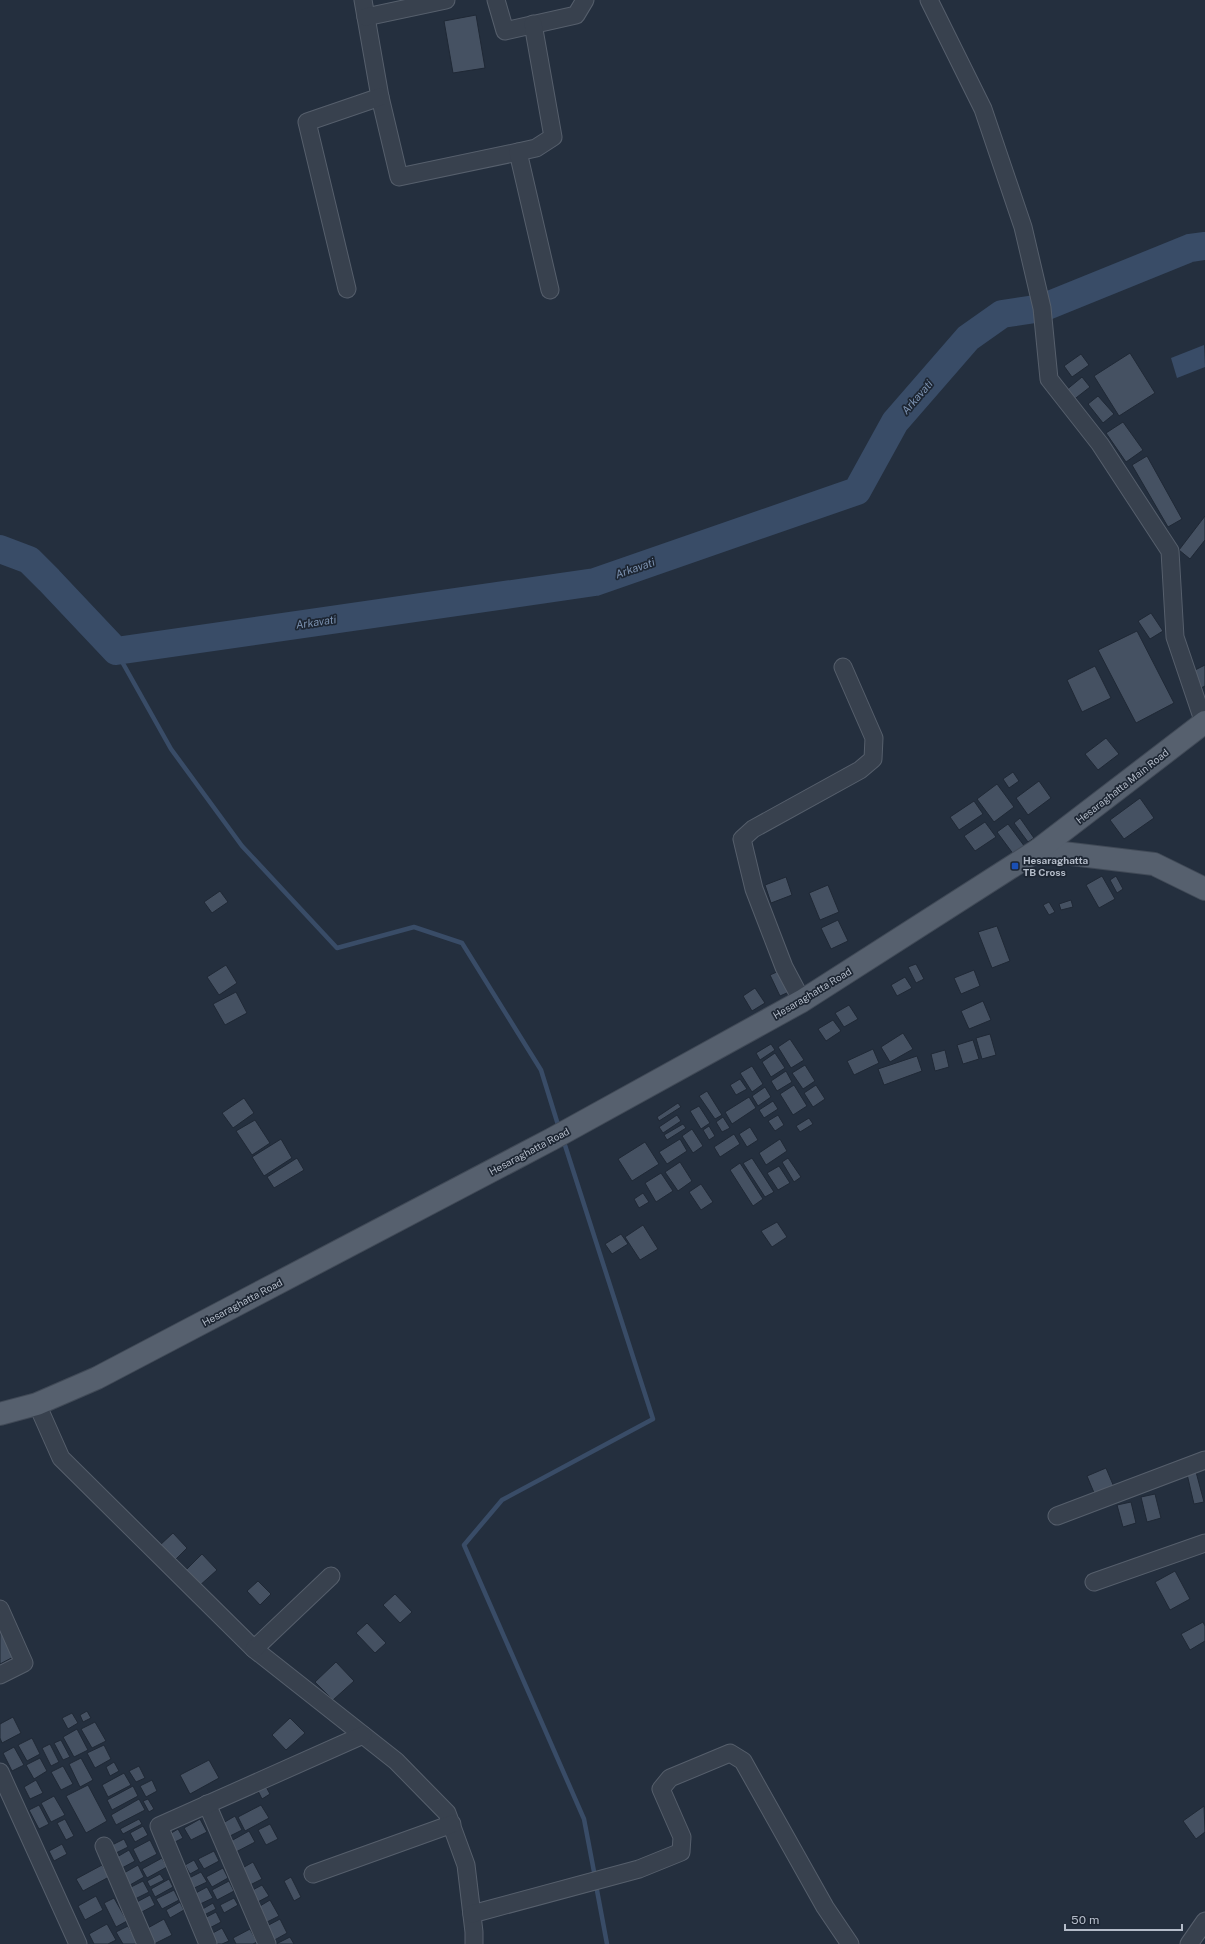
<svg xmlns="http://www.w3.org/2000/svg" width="1205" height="1944" font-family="'Public Sans',sans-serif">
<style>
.water{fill:#394c67}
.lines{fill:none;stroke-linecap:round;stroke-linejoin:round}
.stream{stroke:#394c67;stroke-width:4.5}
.river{stroke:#394c67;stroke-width:28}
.building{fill:#455162;stroke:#1f2835}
.minor-casing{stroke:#565f6c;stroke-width:19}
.major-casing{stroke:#414a57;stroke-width:24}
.minor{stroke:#38414e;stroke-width:17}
.major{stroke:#56606e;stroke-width:22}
.transit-dot{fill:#1a4fb4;stroke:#1d2633;stroke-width:1.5}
.labels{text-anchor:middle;stroke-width:3.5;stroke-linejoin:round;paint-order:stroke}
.street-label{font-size:10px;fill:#b4bcc9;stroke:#1d2633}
.poi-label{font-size:10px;font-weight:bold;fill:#b4bcc9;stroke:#1d2633;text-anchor:start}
.water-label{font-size:11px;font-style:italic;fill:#7c92b1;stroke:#1d2633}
</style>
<rect width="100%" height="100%" fill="#242f3e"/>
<path class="water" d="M 1204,345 L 1205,367 L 1177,378 L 1171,358 Z"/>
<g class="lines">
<g class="stream">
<path d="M 116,651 L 171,749 L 242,846 L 337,948 L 414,927 L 462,943 L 541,1070 L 559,1128"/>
<path d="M 563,1139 L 653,1419 L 502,1500 L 464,1545 L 584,1819 L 595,1877"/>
<path d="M 596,1885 L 607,1944"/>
</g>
<path class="river" d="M 0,549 L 29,560 L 49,580 L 116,651 L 595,582 L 857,491 L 895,422 L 968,338 L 1002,314 L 1042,308 L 1190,248 L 1205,246"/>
</g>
<g class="building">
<path d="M 476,15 L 485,68 L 453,73 L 444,21 Z"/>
<path d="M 1130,353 L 1155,393 L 1119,416 L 1094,376 Z"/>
<path d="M 1081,354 L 1089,365 L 1072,377 L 1064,366 Z"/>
<path d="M 1082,377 L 1090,387 L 1072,401 L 1065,391 Z"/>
<path d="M 1098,396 L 1114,414 L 1103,423 L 1088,404 Z"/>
<path d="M 1123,422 L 1143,450 L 1126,462 L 1106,433 Z"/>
<path d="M 1147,456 L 1182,519 L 1168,527 L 1132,465 Z"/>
<path d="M 1205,516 L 1205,540 L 1190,559 L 1179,550 Z"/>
<path d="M 1151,613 L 1163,631 L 1150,639 L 1138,621 Z"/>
<path d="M 1137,631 L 1174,703 L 1136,723 L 1098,650 Z"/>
<path d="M 1205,665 L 1205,686 L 1201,688 L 1193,671 Z"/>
<path d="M 1095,666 L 1111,698 L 1082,712 L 1067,680 Z"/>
<path d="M 1106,738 L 1119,754 L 1098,770 L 1085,754 Z"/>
<path d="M 1013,772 L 1019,781 L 1009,788 L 1003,779 Z"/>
<path d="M 1039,781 L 1051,798 L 1028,815 L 1016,798 Z"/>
<path d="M 997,784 L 1014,807 L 994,822 L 977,799 Z"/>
<path d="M 1140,798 L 1154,818 L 1124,839 L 1110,820 Z"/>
<path d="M 974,801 L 983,814 L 959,830 L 950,817 Z"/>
<path d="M 1020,818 L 1034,838 L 1028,842 L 1014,823 Z"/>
<path d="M 985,822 L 996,837 L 975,851 L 964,836 Z"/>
<path d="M 1008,824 L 1025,847 L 1014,855 L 997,832 Z"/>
<path d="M 1102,876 L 1115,899 L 1099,908 L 1086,885 Z"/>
<path d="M 1116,876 L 1123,889 L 1117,893 L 1110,880 Z"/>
<path d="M 786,877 L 792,895 L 771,903 L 765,885 Z"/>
<path d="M 828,885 L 839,912 L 820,920 L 809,893 Z"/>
<path d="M 220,891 L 228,902 L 212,913 L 204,902 Z"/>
<path d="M 1071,900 L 1073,907 L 1061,910 L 1059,904 Z"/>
<path d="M 1049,902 L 1055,912 L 1049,915 L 1043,905 Z"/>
<path d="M 838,920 L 848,941 L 831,949 L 821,928 Z"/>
<path d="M 997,926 L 1010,961 L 992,968 L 978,932 Z"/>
<path d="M 916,964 L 924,979 L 916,983 L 908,967 Z"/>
<path d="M 226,965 L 237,983 L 219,995 L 207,977 Z"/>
<path d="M 974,970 L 980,986 L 961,994 L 954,978 Z"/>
<path d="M 779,971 L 789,992 L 780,996 L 770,975 Z"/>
<path d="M 905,977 L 912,988 L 897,996 L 891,985 Z"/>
<path d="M 755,988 L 765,1003 L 752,1011 L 743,996 Z"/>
<path d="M 236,992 L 247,1013 L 225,1025 L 213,1004 Z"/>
<path d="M 983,1001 L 991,1020 L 969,1029 L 961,1011 Z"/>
<path d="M 849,1005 L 858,1019 L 844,1027 L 835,1013 Z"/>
<path d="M 833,1020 L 841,1031 L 826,1041 L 818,1029 Z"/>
<path d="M 903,1033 L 913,1049 L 890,1062 L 881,1047 Z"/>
<path d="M 990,1034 L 996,1055 L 982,1059 L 976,1038 Z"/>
<path d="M 790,1039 L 804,1060 L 791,1068 L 778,1047 Z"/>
<path d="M 973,1040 L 979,1059 L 963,1064 L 957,1045 Z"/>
<path d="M 771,1044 L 775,1050 L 760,1060 L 756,1053 Z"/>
<path d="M 873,1049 L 879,1063 L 854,1075 L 847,1061 Z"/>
<path d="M 945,1050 L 949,1067 L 935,1071 L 931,1054 Z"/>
<path d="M 775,1053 L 785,1068 L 771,1077 L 762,1062 Z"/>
<path d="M 917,1056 L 922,1071 L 884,1085 L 878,1069 Z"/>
<path d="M 805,1065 L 815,1081 L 803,1089 L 792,1073 Z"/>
<path d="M 752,1066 L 763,1084 L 752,1092 L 740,1073 Z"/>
<path d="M 786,1071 L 792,1082 L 777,1091 L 771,1081 Z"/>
<path d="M 740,1079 L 747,1089 L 736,1095 L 730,1085 Z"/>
<path d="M 794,1085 L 807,1106 L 793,1115 L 780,1094 Z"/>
<path d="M 816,1085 L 825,1099 L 813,1107 L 804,1093 Z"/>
<path d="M 765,1087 L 771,1097 L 758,1106 L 752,1096 Z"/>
<path d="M 707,1091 L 722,1115 L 715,1119 L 699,1096 Z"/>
<path d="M 749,1097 L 756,1108 L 732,1124 L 725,1112 Z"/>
<path d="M 244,1098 L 254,1113 L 233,1128 L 222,1113 Z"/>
<path d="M 773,1101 L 778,1109 L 764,1118 L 759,1110 Z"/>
<path d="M 678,1103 L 681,1107 L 659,1121 L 657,1117 Z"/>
<path d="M 699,1106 L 710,1123 L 701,1129 L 690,1111 Z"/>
<path d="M 677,1115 L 681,1121 L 663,1133 L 659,1127 Z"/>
<path d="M 778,1115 L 784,1125 L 775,1131 L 768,1121 Z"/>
<path d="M 723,1117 L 730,1128 L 722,1132 L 716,1122 Z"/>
<path d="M 809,1118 L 813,1124 L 800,1132 L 796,1126 Z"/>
<path d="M 255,1120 L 270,1143 L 252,1155 L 236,1131 Z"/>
<path d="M 683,1124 L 686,1128 L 667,1140 L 664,1135 Z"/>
<path d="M 709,1126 L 715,1136 L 709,1140 L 703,1130 Z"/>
<path d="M 750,1127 L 758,1140 L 747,1147 L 739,1134 Z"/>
<path d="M 692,1129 L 703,1146 L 693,1153 L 682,1136 Z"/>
<path d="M 734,1134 L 740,1144 L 720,1157 L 714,1147 Z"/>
<path d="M 281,1139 L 292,1158 L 264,1176 L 252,1157 Z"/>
<path d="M 680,1139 L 687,1151 L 667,1164 L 659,1152 Z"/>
<path d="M 780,1139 L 787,1151 L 766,1165 L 759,1153 Z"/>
<path d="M 645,1142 L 659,1164 L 632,1181 L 618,1159 Z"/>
<path d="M 297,1158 L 304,1170 L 274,1188 L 267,1177 Z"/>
<path d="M 752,1158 L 774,1192 L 765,1197 L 743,1163 Z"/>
<path d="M 788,1158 L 801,1177 L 794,1182 L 782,1162 Z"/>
<path d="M 680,1162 L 692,1181 L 678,1191 L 665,1172 Z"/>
<path d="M 740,1163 L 763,1199 L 753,1206 L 730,1170 Z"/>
<path d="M 779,1166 L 790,1183 L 778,1190 L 767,1173 Z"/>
<path d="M 661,1173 L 673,1191 L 656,1202 L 645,1183 Z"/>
<path d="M 701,1184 L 713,1202 L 701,1210 L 689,1192 Z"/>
<path d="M 643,1193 L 649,1202 L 639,1208 L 634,1199 Z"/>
<path d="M 777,1222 L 787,1237 L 772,1247 L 761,1231 Z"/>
<path d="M 643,1225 L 658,1249 L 640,1260 L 625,1237 Z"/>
<path d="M 621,1234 L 628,1244 L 612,1254 L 605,1244 Z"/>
<path d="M 1106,1468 L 1114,1487 L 1095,1495 L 1087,1476 Z"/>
<path d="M 1196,1472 L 1204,1502 L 1194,1504 L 1187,1474 Z"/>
<path d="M 1155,1494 L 1161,1518 L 1147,1522 L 1141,1497 Z"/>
<path d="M 1131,1502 L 1136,1523 L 1123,1527 L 1117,1505 Z"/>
<path d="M 173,1533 L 187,1548 L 173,1562 L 159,1546 Z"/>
<path d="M 202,1554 L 217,1570 L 198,1587 L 184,1572 Z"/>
<path d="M 1175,1571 L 1190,1599 L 1170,1610 L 1155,1582 Z"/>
<path d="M 258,1581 L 271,1594 L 260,1605 L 247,1591 Z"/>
<path d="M 395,1594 L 412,1612 L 400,1623 L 383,1605 Z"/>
<path d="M 1203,1622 L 1205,1626 L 1205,1641 L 1190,1650 L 1181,1634 Z"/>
<path d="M 367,1623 L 386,1643 L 375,1653 L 356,1633 Z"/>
<path d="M 0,1626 L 17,1655 L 0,1664 Z"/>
<path d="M 336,1662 L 354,1681 L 333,1700 L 315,1682 Z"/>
<path d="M 87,1711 L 91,1718 L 83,1722 L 80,1715 Z"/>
<path d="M 72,1713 L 78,1723 L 68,1729 L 62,1718 Z"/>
<path d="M 13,1717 L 21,1733 L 2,1743 L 0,1738 L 0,1724 Z"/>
<path d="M 290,1718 L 305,1733 L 286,1750 L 272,1735 Z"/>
<path d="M 95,1722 L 106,1741 L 92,1748 L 81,1729 Z"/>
<path d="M 77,1729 L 88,1750 L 74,1757 L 63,1737 Z"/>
<path d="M 32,1738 L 40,1754 L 27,1761 L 18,1745 Z"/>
<path d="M 61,1740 L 70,1757 L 63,1760 L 54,1743 Z"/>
<path d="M 50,1744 L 59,1762 L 51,1766 L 42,1748 Z"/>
<path d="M 104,1745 L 111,1759 L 95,1768 L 87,1753 Z"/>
<path d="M 14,1747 L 24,1765 L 12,1771 L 3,1753 Z"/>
<path d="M 40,1758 L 47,1771 L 34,1779 L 26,1765 Z"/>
<path d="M 81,1758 L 93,1780 L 80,1787 L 69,1764 Z"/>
<path d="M 209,1760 L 219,1778 L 190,1794 L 180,1775 Z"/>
<path d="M 114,1762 L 119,1771 L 110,1776 L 106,1767 Z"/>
<path d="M 63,1766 L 73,1784 L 61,1790 L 51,1772 Z"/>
<path d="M 139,1766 L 145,1778 L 136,1782 L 129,1771 Z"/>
<path d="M 124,1773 L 131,1785 L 108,1797 L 102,1785 Z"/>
<path d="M 36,1780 L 43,1793 L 30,1799 L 24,1787 Z"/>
<path d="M 152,1780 L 157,1791 L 146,1797 L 140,1786 Z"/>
<path d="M 88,1785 L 107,1821 L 86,1833 L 66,1796 Z"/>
<path d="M 265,1785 L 270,1794 L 262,1799 L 257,1789 Z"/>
<path d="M 133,1786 L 138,1796 L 112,1810 L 107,1800 Z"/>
<path d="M 54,1796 L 65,1815 L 51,1822 L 41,1803 Z"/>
<path d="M 139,1799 L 145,1810 L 116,1825 L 111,1815 Z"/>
<path d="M 148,1799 L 154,1809 L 149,1812 L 143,1801 Z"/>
<path d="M 39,1805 L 49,1824 L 39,1829 L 29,1810 Z"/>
<path d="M 261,1805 L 269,1818 L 245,1831 L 238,1817 Z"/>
<path d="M 1204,1806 L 1205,1832 L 1196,1839 L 1183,1821 Z"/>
<path d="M 235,1816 L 242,1830 L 230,1836 L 223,1823 Z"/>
<path d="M 65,1819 L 74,1836 L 66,1840 L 57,1823 Z"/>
<path d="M 139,1819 L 142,1824 L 123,1834 L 120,1829 Z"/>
<path d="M 200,1819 L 207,1832 L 191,1840 L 184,1828 Z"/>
<path d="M 270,1824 L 278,1839 L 266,1845 L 258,1830 Z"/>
<path d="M 143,1826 L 148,1835 L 135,1842 L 130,1833 Z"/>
<path d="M 178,1829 L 183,1838 L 173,1843 L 168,1835 Z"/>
<path d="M 249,1831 L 255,1842 L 236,1852 L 231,1841 Z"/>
<path d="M 124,1839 L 128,1847 L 114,1854 L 110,1846 Z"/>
<path d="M 150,1840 L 157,1854 L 140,1863 L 133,1849 Z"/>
<path d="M 62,1844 L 67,1854 L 54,1861 L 49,1851 Z"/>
<path d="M 129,1850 L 135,1861 L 122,1868 L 117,1857 Z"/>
<path d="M 214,1851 L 219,1861 L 204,1869 L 198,1859 Z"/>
<path d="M 162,1858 L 167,1867 L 147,1878 L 142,1869 Z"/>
<path d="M 194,1860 L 199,1869 L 190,1874 L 185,1865 Z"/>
<path d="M 253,1862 L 262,1879 L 248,1886 L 239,1870 Z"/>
<path d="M 102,1865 L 109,1877 L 83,1891 L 76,1879 Z"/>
<path d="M 138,1865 L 144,1877 L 130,1885 L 124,1873 Z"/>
<path d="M 223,1868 L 228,1878 L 212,1887 L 206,1877 Z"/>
<path d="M 201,1872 L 207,1882 L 190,1890 L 185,1880 Z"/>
<path d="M 160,1874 L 164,1880 L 150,1887 L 147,1881 Z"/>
<path d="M 291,1877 L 301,1897 L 294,1901 L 284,1881 Z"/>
<path d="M 169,1879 L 173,1887 L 155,1897 L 151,1889 Z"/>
<path d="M 143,1881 L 149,1892 L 135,1899 L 129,1888 Z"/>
<path d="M 229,1881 L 234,1891 L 217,1900 L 212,1890 Z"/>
<path d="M 262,1885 L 269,1896 L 254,1904 L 247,1893 Z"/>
<path d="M 207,1887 L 213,1898 L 198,1905 L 192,1895 Z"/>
<path d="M 174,1890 L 179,1900 L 162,1909 L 156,1899 Z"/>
<path d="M 150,1895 L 155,1905 L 140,1913 L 135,1903 Z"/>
<path d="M 96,1896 L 103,1910 L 85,1920 L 78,1906 Z"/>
<path d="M 114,1898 L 127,1921 L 116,1927 L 104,1903 Z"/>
<path d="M 234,1898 L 238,1905 L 224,1913 L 220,1905 Z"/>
<path d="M 270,1900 L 279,1916 L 263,1924 L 255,1909 Z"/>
<path d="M 180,1902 L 184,1910 L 170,1918 L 166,1910 Z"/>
<path d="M 213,1903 L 216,1909 L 202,1916 L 199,1911 Z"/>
<path d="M 216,1912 L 221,1922 L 204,1931 L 199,1921 Z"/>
<path d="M 164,1919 L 172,1935 L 154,1944 L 146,1929 Z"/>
<path d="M 280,1919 L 287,1933 L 271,1942 L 263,1928 Z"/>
<path d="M 107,1924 L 116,1940 L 108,1944 L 94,1944 L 89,1934 Z"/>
<path d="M 128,1926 L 138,1944 L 123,1944 L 116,1932 Z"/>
<path d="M 222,1928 L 229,1941 L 222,1944 L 213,1944 L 209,1935 Z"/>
<path d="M 250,1929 L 257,1942 L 253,1944 L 236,1944 L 233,1938 Z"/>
<path d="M 290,1937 L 294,1944 L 276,1944 Z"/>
</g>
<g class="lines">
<defs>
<g id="minor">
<path d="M 363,0 L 380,97 L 399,177 L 518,152"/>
<path d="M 496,0 L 505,31 L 576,15 L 585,0"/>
<path d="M 929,0 L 983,109 L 1023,227 L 1042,308 L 1049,379 L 1100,444 L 1170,551 L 1175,637 L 1204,723"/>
<path d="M 366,17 L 446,0"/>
<path d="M 533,24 L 553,137 L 536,148 L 518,152 L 550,290"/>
<path d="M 347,289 L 307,122 L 380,97"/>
<path d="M 802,1001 L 784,967 L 754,889 L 742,839 L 753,829 L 860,770 L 873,759 L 874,738 L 843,667"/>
<path d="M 37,1404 L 61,1458 L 254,1649 L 396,1761 L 447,1813 L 466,1865 L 474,1932 L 474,1944"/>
<path d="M 1057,1516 L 1205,1460"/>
<path d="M 1094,1582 L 1205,1543"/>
<path d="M 0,1609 L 24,1663 L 0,1675"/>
<path d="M 254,1649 L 331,1576"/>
<path d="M 0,1772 L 78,1944"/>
<path d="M 207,1804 L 267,1944"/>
<path d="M 104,1846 L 146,1944"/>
<path d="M 313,1874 L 452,1824"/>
<path d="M 472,1914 L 639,1869 L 681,1852 L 682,1837 L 661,1789 L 670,1778 L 730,1753 L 743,1761 L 825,1907 L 850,1944"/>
<path d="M 208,1944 L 159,1826 L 363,1735"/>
<path d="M 1189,1944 L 1205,1921"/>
</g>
<g id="major">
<path d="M 1038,850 L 1154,864 L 1205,889"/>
<path d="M 0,1414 L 37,1404 L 97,1378 L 552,1139 L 802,1001 L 1038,850 L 1205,722"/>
</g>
</defs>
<use href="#minor" class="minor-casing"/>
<use href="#major" class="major-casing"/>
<use href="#minor" class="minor"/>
<use href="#major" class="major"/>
</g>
<rect class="transit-dot" x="1011" y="862" width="8" height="8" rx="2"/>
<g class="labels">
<g class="street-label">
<text transform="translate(1122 786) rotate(-38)" y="4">Hesaraghatta Main Road</text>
<text transform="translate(812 993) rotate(-31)" y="4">Hesaraghatta Road</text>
<text transform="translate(529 1151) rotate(-28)" y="4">Hesaraghatta Road</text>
<text transform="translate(242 1302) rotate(-28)" y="4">Hesaraghatta Road</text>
</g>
<g class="poi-label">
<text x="1023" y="864">Hesaraghatta<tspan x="1023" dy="12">TB Cross</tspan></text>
</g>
<g class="water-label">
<text transform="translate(917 397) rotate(-49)" y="4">Arkavati</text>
<text transform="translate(635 568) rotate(-19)" y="4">Arkavati</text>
<text transform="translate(316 622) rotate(-8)" y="4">Arkavati</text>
</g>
</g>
<path d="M1065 1924v6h117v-6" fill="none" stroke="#b4bcc9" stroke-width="2"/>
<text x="1071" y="1924" font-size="12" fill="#b4bcc9" stroke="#1d2633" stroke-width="3" paint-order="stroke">50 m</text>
</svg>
